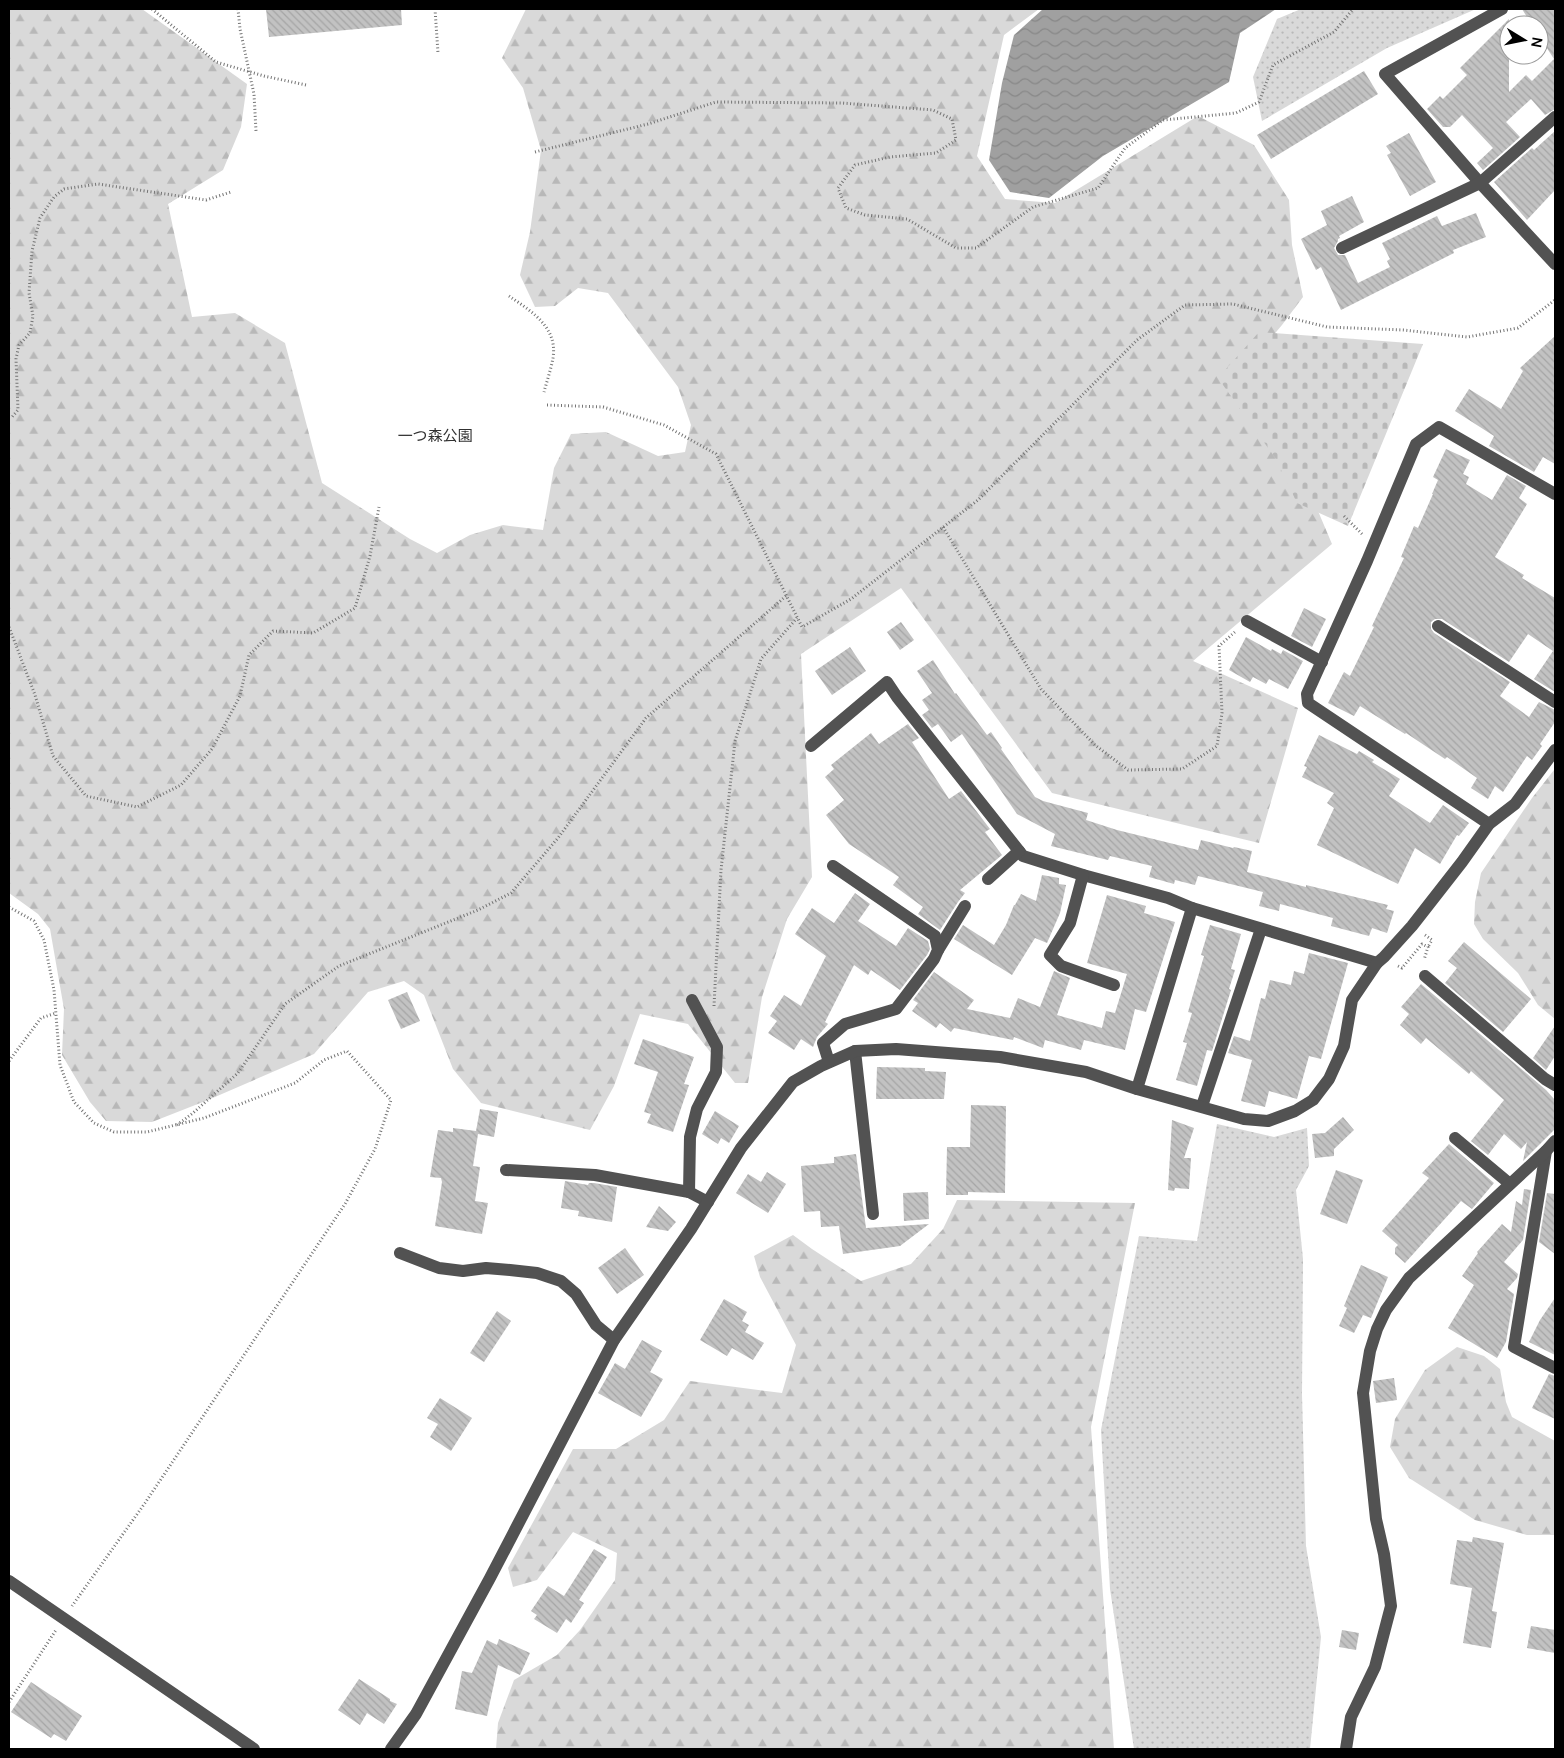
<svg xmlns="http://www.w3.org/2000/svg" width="1564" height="1758" font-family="Manrope,'Noto Sans JP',sans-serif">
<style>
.grass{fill:url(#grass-dots)}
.forest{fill:url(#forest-firs)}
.cemetery{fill:url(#cemetery-stones)}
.water{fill:url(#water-waves)}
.building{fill:url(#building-back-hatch)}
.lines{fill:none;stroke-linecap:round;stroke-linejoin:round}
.path{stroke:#747474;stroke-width:3;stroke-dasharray:1 2.5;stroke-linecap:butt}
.minor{stroke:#525252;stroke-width:12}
.labels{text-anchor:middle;stroke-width:5;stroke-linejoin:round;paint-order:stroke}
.park-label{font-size:15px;fill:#303030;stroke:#fff}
</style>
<defs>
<pattern id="grass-dots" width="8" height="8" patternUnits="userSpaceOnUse" patternTransform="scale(1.25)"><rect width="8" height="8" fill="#d9d9d9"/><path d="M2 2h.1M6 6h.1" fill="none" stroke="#b8b8b8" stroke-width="1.8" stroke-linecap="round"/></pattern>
<pattern id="forest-firs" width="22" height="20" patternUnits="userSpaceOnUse" patternTransform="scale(1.25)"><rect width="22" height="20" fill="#d9d9d9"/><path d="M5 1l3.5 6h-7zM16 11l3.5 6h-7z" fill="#b8b8b8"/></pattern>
<pattern id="cemetery-stones" width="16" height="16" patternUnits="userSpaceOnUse" patternTransform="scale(1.25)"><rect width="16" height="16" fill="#d9d9d9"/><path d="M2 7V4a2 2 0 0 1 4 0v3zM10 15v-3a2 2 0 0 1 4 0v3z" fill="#b8b8b8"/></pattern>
<pattern id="water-waves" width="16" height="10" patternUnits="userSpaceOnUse" patternTransform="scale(1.25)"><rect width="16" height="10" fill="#a0a0a0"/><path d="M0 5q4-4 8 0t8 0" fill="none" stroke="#888"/></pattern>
<pattern id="building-back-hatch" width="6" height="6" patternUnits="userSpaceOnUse" patternTransform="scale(1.25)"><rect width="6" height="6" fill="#c2c2c2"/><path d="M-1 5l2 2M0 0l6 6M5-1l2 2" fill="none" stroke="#a5a5a5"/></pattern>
</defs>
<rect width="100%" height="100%" fill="#fff"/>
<g class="grass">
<path d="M 1301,9 L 1476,9 L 1387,48 L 1262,121 L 1253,77 L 1277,19 Z"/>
<path d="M 1217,1124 L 1274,1137 L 1307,1128 L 1309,1166 L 1296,1190 L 1303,1259 L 1302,1394 L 1306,1546 L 1321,1637 L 1310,1749 L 1134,1749 L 1110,1589 L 1101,1430 L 1139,1236 L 1197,1241 Z"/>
</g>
<g class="forest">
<path d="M 9,9 L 142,9 L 247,84 L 241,127 L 223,170 L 168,204 L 192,317 L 235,313 L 285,343 L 322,483 L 410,539 L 437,553 L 470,535 L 503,525 L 543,530 L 554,468 L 571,434 L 606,432 L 658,456 L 685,452 L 691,425 L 678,387 L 608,293 L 578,288 L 555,306 L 535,307 L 520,275 L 530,232 L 541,150 L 523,88 L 502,58 L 526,9 L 1039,9 L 1004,35 L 977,156 L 1005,199 L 1055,203 L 1198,116 L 1254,145 L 1289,200 L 1292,245 L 1303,297 L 1282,325 L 1235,381 L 1293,452 L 1332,544 L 1193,661 L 1298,708 L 1259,843 L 1052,793 L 901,588 L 801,654 L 812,877 L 787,919 L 762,997 L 748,1083 L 735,1083 L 688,1024 L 640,1014 L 614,1086 L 590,1130 L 481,1103 L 453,1069 L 424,995 L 404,981 L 368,992 L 314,1054 L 208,1100 L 152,1122 L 106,1121 L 90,1102 L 62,1055 L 64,1009 L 50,929 L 38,914 L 9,893 Z"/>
<path d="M 1554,770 L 1555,770 L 1555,1019 L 1538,1005 L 1518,973 L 1483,939 L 1474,924 L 1475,902 L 1481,873 L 1532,798 Z"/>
<path d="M 957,1200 L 1135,1203 L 1091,1427 L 1114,1749 L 496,1749 L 498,1723 L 514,1680 L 557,1655 L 580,1630 L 615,1580 L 617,1553 L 573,1532 L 537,1580 L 513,1587 L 508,1568 L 573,1449 L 616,1449 L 664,1420 L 690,1381 L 782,1393 L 796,1345 L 760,1277 L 754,1256 L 793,1235 L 812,1249 L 861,1281 L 911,1264 L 943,1229 Z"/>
<path d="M 1457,1347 L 1484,1356 L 1500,1369 L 1506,1402 L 1512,1417 L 1555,1441 L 1555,1535 L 1527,1535 L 1475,1520 L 1409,1478 L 1390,1447 L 1395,1419 L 1425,1370 Z"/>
</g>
<path class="cemetery" d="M 1259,332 L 1423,344 L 1348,526 L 1297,503 L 1276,459 L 1218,378 Z"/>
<path class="water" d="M 1043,9 L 1276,9 L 1240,33 L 1229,82 L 1103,156 L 1049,198 L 1010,192 L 989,160 L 1002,83 L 1014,35 Z"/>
<g class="building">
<path d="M 266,9 L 401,9 L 402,25 L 269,37 Z"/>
<path d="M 1522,9 L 1555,9 L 1555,109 L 1545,115 L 1531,99 L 1506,122 L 1520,137 L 1483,170 L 1477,163 L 1493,148 L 1462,115 L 1450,127 L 1443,127 L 1427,109 L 1440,96 L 1443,99 L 1467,75 L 1460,68 L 1509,19 L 1509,92 L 1526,75 L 1532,81 L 1554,59 L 1539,36 L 1539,25 L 1532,25 Z"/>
<path d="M 1364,71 L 1378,94 L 1271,159 L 1257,135 Z"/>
<path d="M 1555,131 L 1555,190 L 1527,220 L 1494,182 L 1532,148 L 1534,150 Z"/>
<path d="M 1409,133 L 1436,182 L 1410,196 L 1387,155 L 1391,153 L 1386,146 Z"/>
<path d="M 1352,196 L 1364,222 L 1339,236 L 1340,238 L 1338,239 L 1338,241 L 1334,248 L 1338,255 L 1345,255 L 1358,283 L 1390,267 L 1387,261 L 1390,259 L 1382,243 L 1437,216 L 1442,226 L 1476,213 L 1486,237 L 1453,250 L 1454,253 L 1341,310 L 1321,267 L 1316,270 L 1301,239 L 1327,225 L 1321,211 Z"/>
<path d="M 1555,336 L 1555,464 L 1543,457 L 1534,472 L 1489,446 L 1494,436 L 1455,411 L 1469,389 L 1501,409 L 1523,371 L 1520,368 Z"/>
<path d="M 1446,449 L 1470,460 L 1463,474 L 1469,477 L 1466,484 L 1492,500 L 1507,475 L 1526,486 L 1519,498 L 1527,504 L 1495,557 L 1524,575 L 1522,578 L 1555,598 L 1555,692 L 1534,679 L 1553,651 L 1528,634 L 1509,662 L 1442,619 L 1435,619 L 1431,622 L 1431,629 L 1434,633 L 1510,682 L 1500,696 L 1529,717 L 1539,702 L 1555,710 L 1555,722 L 1540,744 L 1542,746 L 1532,760 L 1527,756 L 1503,792 L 1495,786 L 1488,799 L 1471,788 L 1477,778 L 1447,757 L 1445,759 L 1406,733 L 1405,734 L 1360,706 L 1354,716 L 1328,703 L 1344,672 L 1350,676 L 1374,627 L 1372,626 L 1404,558 L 1401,557 L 1414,526 L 1418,528 L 1433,494 L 1432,494 L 1438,480 L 1433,477 Z"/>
<path d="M 1304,608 L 1326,619 L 1312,647 L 1291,636 Z"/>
<path d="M 901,622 L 914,640 L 900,650 L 887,632 Z"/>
<path d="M 1246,637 L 1271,651 L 1272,649 L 1281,654 L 1283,650 L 1303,661 L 1288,689 L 1269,679 L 1266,684 L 1253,677 L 1250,682 L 1229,670 Z"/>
<path d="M 850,647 L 866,671 L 832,695 L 815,671 Z"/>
<path d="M 933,660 L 955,694 L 956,693 L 987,735 L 991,732 L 1002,748 L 1001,749 L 1035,797 L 1043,801 L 1088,813 L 1086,820 L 1117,830 L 1198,850 L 1201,840 L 1233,848 L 1234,847 L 1252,851 L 1247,872 L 1306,887 L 1306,885 L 1388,905 L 1386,909 L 1394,911 L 1387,933 L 1372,928 L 1369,936 L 1331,926 L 1333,918 L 1280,904 L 1279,911 L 1259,906 L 1263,892 L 1198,876 L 1195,885 L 1175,880 L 1174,884 L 1149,877 L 1152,866 L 1110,856 L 1108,860 L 1051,846 L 1055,834 L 1017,814 L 962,734 L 951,742 L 938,724 L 932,728 L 922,715 L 929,710 L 922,700 L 932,693 L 917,671 Z"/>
<path d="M 908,724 L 919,738 L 912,742 L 949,799 L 961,791 L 990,829 L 985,832 L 1002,855 L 960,890 L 965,893 L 958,902 L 940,930 L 918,914 L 923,907 L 893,885 L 899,877 L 849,844 L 826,815 L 844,800 L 825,777 L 834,769 L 831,765 L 871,733 L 879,744 Z"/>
<path d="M 1319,735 L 1357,754 L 1359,751 L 1374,760 L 1372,762 L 1400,779 L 1389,796 L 1430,823 L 1443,805 L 1469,823 L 1459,836 L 1457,835 L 1440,864 L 1415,848 L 1398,884 L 1317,845 L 1334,808 L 1327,803 L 1334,793 L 1302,777 L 1307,767 L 1304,766 Z"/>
<path d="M 1042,875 L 1059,878 L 1059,884 L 1066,885 L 1060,913 L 1047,943 L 1035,938 L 1012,975 L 954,939 L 963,925 L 994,945 L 1006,925 L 1014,905 L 1015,905 L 1021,894 L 1036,901 Z"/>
<path d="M 855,893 L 870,904 L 858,921 L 896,946 L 908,928 L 928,941 L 930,949 L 927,955 L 900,990 L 871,970 L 868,975 L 854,965 L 825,1022 L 828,1024 L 817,1037 L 813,1047 L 801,1039 L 794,1050 L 768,1033 L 777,1021 L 770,1016 L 784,995 L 801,1006 L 826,956 L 795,934 L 812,908 L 834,923 Z"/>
<path d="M 1107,895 L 1146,906 L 1144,913 L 1175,922 L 1146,1012 L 1135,1009 L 1125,1050 L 1084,1040 L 1081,1050 L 1045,1040 L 1043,1048 L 1014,1037 L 1013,1040 L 954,1028 L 951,1032 L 940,1023 L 936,1028 L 912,1011 L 918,1003 L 913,1000 L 934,972 L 974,1000 L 967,1009 L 1010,1018 L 1018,998 L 1040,1007 L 1054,971 L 1070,978 L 1057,1015 L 1102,1028 L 1106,1011 L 1115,1013 L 1127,974 L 1087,963 Z"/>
<path d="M 1210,925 L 1241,934 L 1231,969 L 1235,970 L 1229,989 L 1231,990 L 1212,1051 L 1207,1050 L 1197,1086 L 1176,1080 L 1187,1043 L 1183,1042 L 1192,1013 L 1188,1012 L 1204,956 L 1201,955 Z"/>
<path d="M 1464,942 L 1531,999 L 1503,1032 L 1445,983 L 1457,968 L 1448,961 Z"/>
<path d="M 1309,953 L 1348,963 L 1321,1059 L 1309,1056 L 1297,1099 L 1269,1091 L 1265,1107 L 1241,1101 L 1252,1060 L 1228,1053 L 1234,1036 L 1250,1041 L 1261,998 L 1265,999 L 1270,980 L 1291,985 L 1294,971 L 1304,974 Z"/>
<path d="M 1421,984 L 1546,1090 L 1555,1100 L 1555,1129 L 1523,1161 L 1527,1142 L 1521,1149 L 1504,1134 L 1488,1155 L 1471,1141 L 1504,1100 L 1471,1071 L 1469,1074 L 1426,1038 L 1421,1044 L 1400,1025 L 1409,1014 L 1401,1007 Z"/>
<path d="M 407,992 L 420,1021 L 401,1029 L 388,1000 Z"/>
<path d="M 1555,1026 L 1555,1056 L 1546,1070 L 1533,1058 Z"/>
<path d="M 643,1039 L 694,1057 L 684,1084 L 689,1085 L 673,1132 L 647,1123 L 651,1114 L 644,1112 L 658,1072 L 634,1064 Z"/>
<path d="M 877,1067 L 925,1068 L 925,1071 L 946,1072 L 944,1099 L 876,1099 Z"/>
<path d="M 971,1105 L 1006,1106 L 1005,1193 L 968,1192 L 968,1195 L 946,1195 L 947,1147 L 970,1147 Z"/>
<path d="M 480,1109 L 498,1112 L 494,1137 L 478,1134 L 473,1166 L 480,1167 L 475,1201 L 488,1203 L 482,1234 L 435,1226 L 442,1182 L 441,1178 L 430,1177 L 438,1130 L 453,1132 L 453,1128 L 476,1131 Z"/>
<path d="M 715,1111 L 739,1126 L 729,1143 L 721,1138 L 718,1144 L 702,1134 Z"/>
<path d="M 1343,1117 L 1354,1130 L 1334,1149 L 1334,1156 L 1315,1158 L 1312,1134 L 1325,1133 Z"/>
<path d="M 1172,1120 L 1194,1128 L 1184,1158 L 1191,1158 L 1189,1189 L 1175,1188 L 1174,1191 L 1168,1190 Z"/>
<path d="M 1449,1144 L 1494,1183 L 1472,1209 L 1461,1201 L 1405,1263 L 1395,1254 L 1395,1248 L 1398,1245 L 1382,1231 L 1429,1178 L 1422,1173 Z"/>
<path d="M 856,1154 L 866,1228 L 929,1224 L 900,1246 L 843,1254 L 839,1226 L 821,1227 L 820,1211 L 804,1212 L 801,1166 L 834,1163 L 834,1157 Z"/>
<path d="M 1336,1170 L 1363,1180 L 1347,1224 L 1320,1214 Z"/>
<path d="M 767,1172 L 786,1184 L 768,1213 L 736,1193 L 748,1174 L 761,1182 Z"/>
<path d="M 565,1181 L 588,1185 L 589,1183 L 594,1183 L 617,1187 L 612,1222 L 578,1216 L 579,1211 L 561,1208 Z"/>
<path d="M 1524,1189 L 1531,1190 L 1523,1240 L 1504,1262 L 1518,1274 L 1517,1278 L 1507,1289 L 1514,1294 L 1506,1342 L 1497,1358 L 1448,1328 L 1474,1285 L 1462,1276 L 1478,1253 L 1477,1252 L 1502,1224 L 1511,1232 L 1516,1201 L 1522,1205 Z"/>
<path d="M 928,1192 L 929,1219 L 904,1221 L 903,1193 Z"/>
<path d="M 1547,1193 L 1555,1194 L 1555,1254 L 1539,1242 Z"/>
<path d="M 659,1206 L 676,1222 L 668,1231 L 646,1227 Z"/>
<path d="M 625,1248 L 644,1275 L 617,1294 L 598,1268 Z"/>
<path d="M 1361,1265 L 1388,1277 L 1371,1318 L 1363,1315 L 1354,1333 L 1339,1326 L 1347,1308 L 1344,1306 Z"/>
<path d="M 1555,1298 L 1555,1355 L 1529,1342 L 1540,1320 Z"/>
<path d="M 724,1299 L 747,1312 L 742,1321 L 749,1325 L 745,1332 L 764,1343 L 753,1360 L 732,1348 L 727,1356 L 700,1340 Z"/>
<path d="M 497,1311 L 511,1321 L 484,1362 L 470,1353 Z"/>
<path d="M 642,1340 L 662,1351 L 650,1372 L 663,1379 L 641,1417 L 598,1393 L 615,1363 L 625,1369 Z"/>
<path d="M 1549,1374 L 1555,1376 L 1555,1419 L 1532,1408 Z"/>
<path d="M 1394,1378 L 1397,1400 L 1376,1403 L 1373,1381 Z"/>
<path d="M 440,1398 L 472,1418 L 451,1451 L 430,1437 L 438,1424 L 427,1418 Z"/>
<path d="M 1473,1537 L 1504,1543 L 1492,1611 L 1497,1612 L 1491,1648 L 1463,1643 L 1472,1588 L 1450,1584 L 1457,1540 L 1472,1542 Z"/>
<path d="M 594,1549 L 607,1557 L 579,1600 L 584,1603 L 571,1623 L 566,1619 L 557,1633 L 534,1619 L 537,1615 L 531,1611 L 548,1586 L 564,1596 Z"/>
<path d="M 1531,1626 L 1555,1630 L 1555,1653 L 1527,1648 Z"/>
<path d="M 1342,1630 L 1359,1633 L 1356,1650 L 1339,1647 Z"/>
<path d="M 499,1639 L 530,1653 L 520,1675 L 498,1665 L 487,1716 L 455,1709 L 462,1671 L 472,1673 L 487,1640 L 497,1645 Z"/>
<path d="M 359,1679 L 390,1699 L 390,1701 L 397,1704 L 384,1724 L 367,1713 L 360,1725 L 338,1710 Z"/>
<path d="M 31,1682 L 82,1716 L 66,1741 L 54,1734 L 51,1738 L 11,1712 Z"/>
</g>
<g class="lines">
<g class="path">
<path d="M 152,9 L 216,62 L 264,76 L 306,85"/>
<path d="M 238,9 L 240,29 L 254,94 L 256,131"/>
<path d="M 435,9 L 438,53"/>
<path d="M 535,152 L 648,124 L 716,102 L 842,103 L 933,110 L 952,119 L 956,140 L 936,153 L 890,157 L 855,165 L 838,188 L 846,208 L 865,215 L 907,219 L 956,248 L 976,248 L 1033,207 L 1098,188 L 1125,148 L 1163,120 L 1236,113 L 1259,102 L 1273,65 L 1334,32 L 1353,9"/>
<path d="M 509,296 C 531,311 558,327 553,358 C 551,369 547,381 544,392"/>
<path d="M 547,405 L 603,407 L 664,425 L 716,454 L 802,627 L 851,599 L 978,500 L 1137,340 L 1185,305 L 1233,304 L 1327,327 L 1403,330 L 1467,337 L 1518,328 L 1555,300"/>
<path d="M 9,417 L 12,417 L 18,410 L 16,359 L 19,345 L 30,333 L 33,316 L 29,293 L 32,251 L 40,218 L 54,197 L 64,189 L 98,184 L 206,200 L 231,192"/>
<path d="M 1344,516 L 1362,534"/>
<path d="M 943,527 L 1041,689 L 1095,745 L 1128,770 L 1182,769 L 1217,746 L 1222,713 L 1219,646 L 1236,631"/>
<path d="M 9,627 L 35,695 L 53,756 L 86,796 L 137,807 L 181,785 L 212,749 L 240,696 L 249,655 L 273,631 L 313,633 L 355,608 L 370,556 L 379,507"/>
<path d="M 9,907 L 34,921 L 44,940 L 54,990 L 60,1065 L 74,1102 L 94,1123 L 114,1132 L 147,1132 L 204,1118 L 295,1083 L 324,1060 L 347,1051 L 391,1100 L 375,1149 L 345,1204 L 145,1503 L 72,1606"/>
<path d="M 1425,935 L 1432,940 L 1428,947"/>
<path d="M 1398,966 L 1402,968 L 1422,944 L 1428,947 L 1424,960"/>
<path d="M 714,1006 L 721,870 L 735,741 L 761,659 L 797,618"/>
<path d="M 9,1061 L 41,1018 L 56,1013"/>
<path d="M 177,1125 L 193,1113 L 238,1073 L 285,1004 L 339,966 L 478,910 L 511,893 L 558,838 L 646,718 L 786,596"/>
<path d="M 9,1702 L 56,1630"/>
</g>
<g class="minor">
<path d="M 1502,9 L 1385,74 L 1480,183 L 1555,264"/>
<path d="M 1342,248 L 1480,183 L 1555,117"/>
<path d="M 1247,621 L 1322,662"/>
<path d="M 1438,626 L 1555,702"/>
<path d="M 811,746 L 887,682 L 897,697 L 1023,856 L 1083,875 L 1168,898 L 1192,908 L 1137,1089"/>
<path d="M 1489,824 L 1308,703 L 1307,694 L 1367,561 L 1416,444 L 1439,427 L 1555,494"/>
<path d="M 1083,875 L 1070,923 L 1050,955 L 1061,966 L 1114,985"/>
<path d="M 988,879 L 1019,851"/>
<path d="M 1192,908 L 1377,963"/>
<path d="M 938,950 L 965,906"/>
<path d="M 1425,976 L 1545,1079 L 1555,1085"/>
<path d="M 855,1051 L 873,1214"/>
<path d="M 829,1062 L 823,1043 L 845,1024 L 896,1009 L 934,959 L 938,950 L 935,936 L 833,866"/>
<path d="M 1202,1106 L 1261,929"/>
<path d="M 1455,1138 L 1510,1184"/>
<path d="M 1546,1151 L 1514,1347 L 1555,1368"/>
<path d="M 506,1170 L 595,1175 L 689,1192 L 708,1202"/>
<path d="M 689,1192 L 690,1137 L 697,1109 L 716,1072 L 717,1047 L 692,1000"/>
<path d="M 400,1253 L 439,1268 L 463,1271 L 486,1268 L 510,1270 L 537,1273 L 561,1281 L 576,1294 L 596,1325 L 614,1340"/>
<path d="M 9,1581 L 254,1749"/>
<path d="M 391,1749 L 416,1714 L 490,1578 L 614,1340 L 691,1229 L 741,1148 L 793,1082 L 821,1066 L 855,1051 L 896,1049 L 1000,1057 L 1086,1072 L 1137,1089 L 1244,1119 L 1268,1121 L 1295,1111 L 1313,1100 L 1329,1079 L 1344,1046 L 1352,1000 L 1377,963 L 1384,957 L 1412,926 L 1462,862 L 1489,824 L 1515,804 L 1555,750"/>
<path d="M 1346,1749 L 1351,1717 L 1375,1667 L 1391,1606 L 1384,1554 L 1376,1519 L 1363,1393 L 1370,1351 L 1377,1329 L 1386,1310 L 1409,1278 L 1546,1151 L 1555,1141"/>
</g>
</g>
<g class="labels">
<g class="park-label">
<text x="435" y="441">一つ森公園</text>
</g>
</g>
<rect width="1564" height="1758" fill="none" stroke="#000000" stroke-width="20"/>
<g transform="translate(1524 40) rotate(100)"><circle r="24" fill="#ffffff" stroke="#999999"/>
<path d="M0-4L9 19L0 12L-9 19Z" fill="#000000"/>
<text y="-8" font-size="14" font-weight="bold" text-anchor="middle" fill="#000000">N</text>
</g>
</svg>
